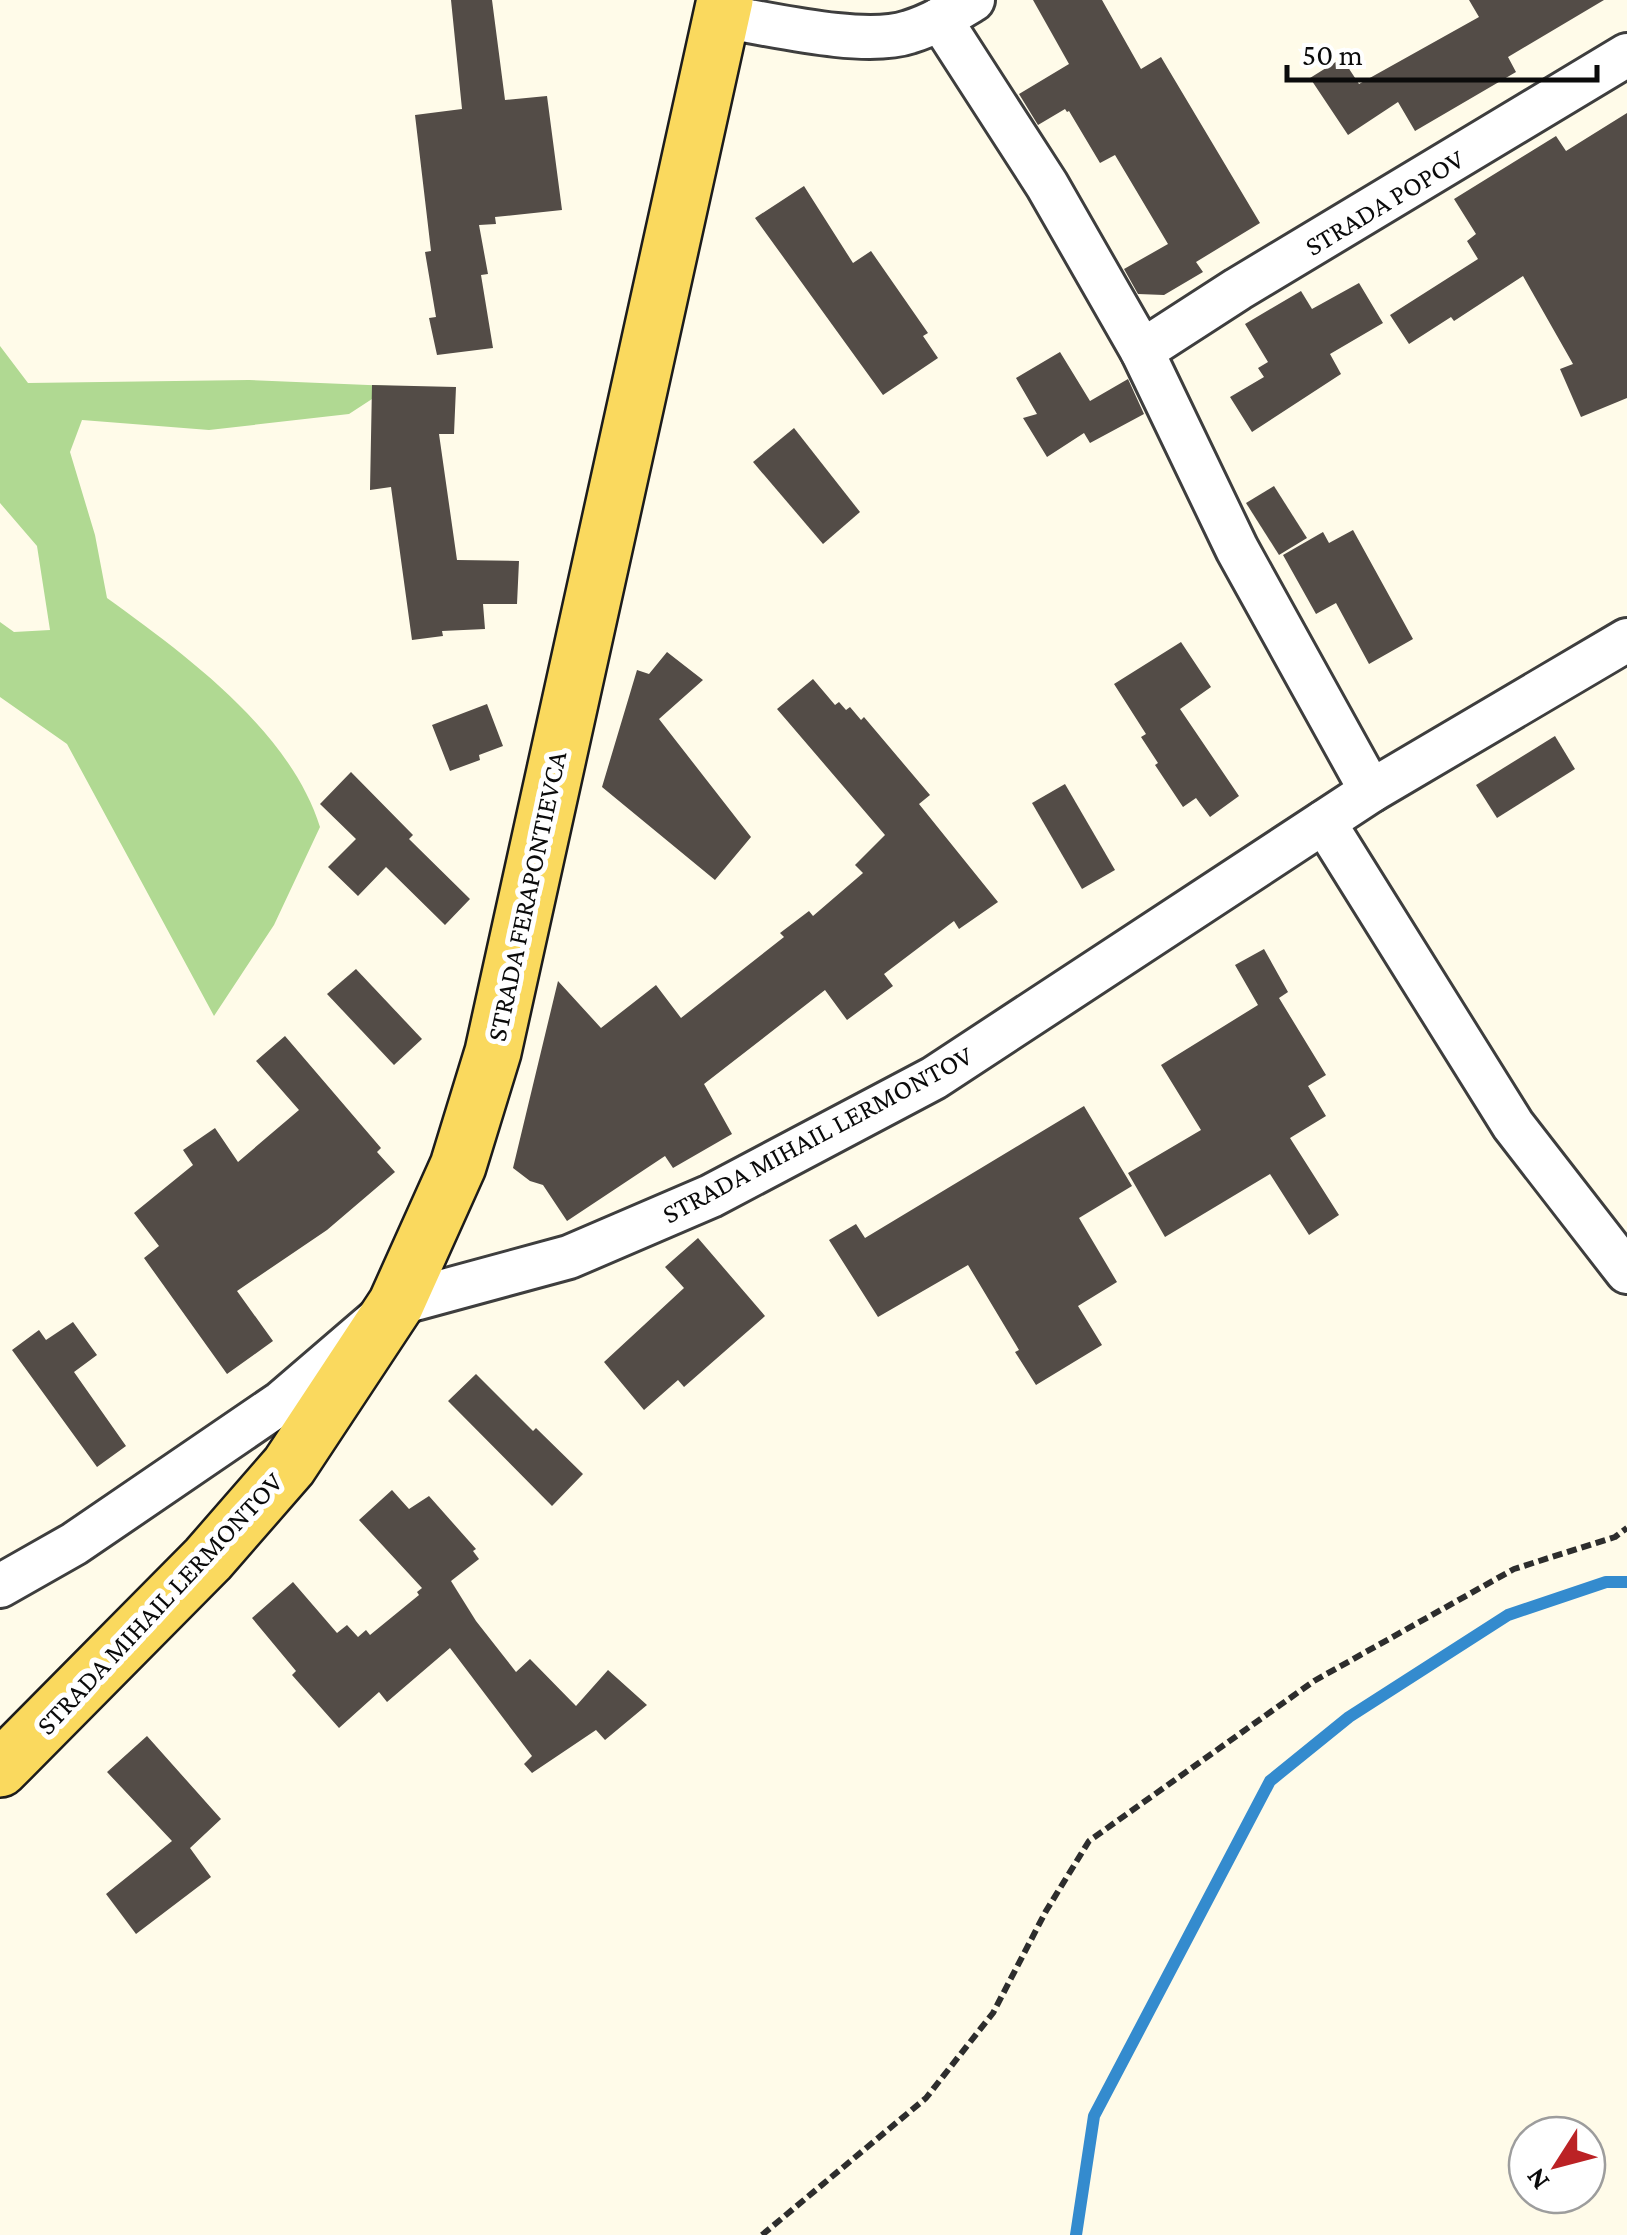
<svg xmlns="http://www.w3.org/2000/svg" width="1627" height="2235" font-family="'Crimson Pro',serif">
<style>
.forest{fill:#b0d992}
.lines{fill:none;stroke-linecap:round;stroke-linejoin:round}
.stream{stroke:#348bce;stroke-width:12}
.building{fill:#534c47}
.minor-casing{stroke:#3e3e3e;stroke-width:48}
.major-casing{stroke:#1c1c1c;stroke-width:60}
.path{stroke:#2d2d2d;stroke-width:6;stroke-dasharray:10 5;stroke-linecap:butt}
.minor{stroke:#fff;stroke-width:42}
.major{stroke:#fad95e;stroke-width:55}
.labels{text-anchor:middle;stroke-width:10;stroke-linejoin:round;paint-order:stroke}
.street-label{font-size:28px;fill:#0b0b0b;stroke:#fff}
</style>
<rect width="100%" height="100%" fill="#fffbe9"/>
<path class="forest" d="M 0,346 L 28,383 L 249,380 L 392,386 L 349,414 L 209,430 L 82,420 L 70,452 L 95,535 L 107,598 C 186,655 290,731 320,827 L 274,925 L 214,1016 L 67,744 L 0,697 L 0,622 L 14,632 L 50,630 L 37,546 L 0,503 Z"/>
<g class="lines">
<path class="stream" d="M 1076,2235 L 1094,2116 L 1270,1781 L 1349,1717 L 1508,1615 L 1606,1582 L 1627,1582"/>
</g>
<g class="building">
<path d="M 451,0 L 492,0 L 505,100 L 547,96 L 562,210 L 495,217 L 496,224 L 479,225 L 488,274 L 481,275 L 493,348 L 437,355 L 429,318 L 436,317 L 425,252 L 431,251 L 415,115 L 462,109 Z"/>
<path d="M 1033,0 L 1102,0 L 1141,69 L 1161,57 L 1260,223 L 1196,262 L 1203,272 L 1164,295 L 1138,294 L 1124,269 L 1168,244 L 1115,155 L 1100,163 L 1069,111 L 1067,112 L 1065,109 L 1038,125 L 1019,94 L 1069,64 Z"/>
<path d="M 1469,0 L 1604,0 L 1508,57 L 1516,72 L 1415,131 L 1398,102 L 1348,135 L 1310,78 L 1342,58 L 1359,84 L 1479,17 Z"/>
<path d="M 1627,113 L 1627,398 L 1581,417 L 1560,369 L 1573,364 L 1523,276 L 1454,321 L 1451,317 L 1409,344 L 1390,315 L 1478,259 L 1467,241 L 1476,234 L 1454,199 L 1556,136 L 1566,151 Z"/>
<path d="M 804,186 L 853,263 L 871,251 L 928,333 L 923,336 L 938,358 L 883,395 L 755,218 Z"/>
<path d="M 1359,283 L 1383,323 L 1330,354 L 1341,374 L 1252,432 L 1230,397 L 1264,377 L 1258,368 L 1268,362 L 1245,324 L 1301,291 L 1312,309 Z"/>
<path d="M 1060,352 L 1090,401 L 1128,379 L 1144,414 L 1090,443 L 1084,433 L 1047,457 L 1023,418 L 1037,414 L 1016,378 Z"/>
<path d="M 372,385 L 456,387 L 454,434 L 439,434 L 457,560 L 519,561 L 517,604 L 483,604 L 485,629 L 442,631 L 443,636 L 412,640 L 391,487 L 370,490 Z"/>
<path d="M 794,428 L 860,512 L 823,544 L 753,462 Z"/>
<path d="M 1274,486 L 1307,538 L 1279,555 L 1246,503 Z"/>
<path d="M 1353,530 L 1413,639 L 1369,664 L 1336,603 L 1316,614 L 1283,555 L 1323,532 L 1329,543 Z"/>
<path d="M 1181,642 L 1211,687 L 1180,709 L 1239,796 L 1210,817 L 1196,798 L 1183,807 L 1155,765 L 1158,763 L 1141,737 L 1146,734 L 1114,684 Z"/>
<path d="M 667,652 L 703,680 L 659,719 L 751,837 L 715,880 L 602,787 L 637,670 L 649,674 Z"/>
<path d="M 813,679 L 835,705 L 839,702 L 846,710 L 850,707 L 861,720 L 864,717 L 930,795 L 919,804 L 998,902 L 959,929 L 954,921 L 884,974 L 893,986 L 847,1020 L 825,990 L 704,1084 L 732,1134 L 673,1168 L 665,1156 L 567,1221 L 543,1185 L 530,1181 L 513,1168 L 558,981 L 601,1028 L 656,985 L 681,1018 L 784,937 L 780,933 L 809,911 L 813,916 L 863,873 L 855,865 L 885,835 L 777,709 Z"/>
<path d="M 487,704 L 503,746 L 479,755 L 480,760 L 450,771 L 432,725 Z"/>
<path d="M 1555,736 L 1575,769 L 1497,818 L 1476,785 Z"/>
<path d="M 351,772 L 413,835 L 409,839 L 470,899 L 445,925 L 386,867 L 358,896 L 328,867 L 356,839 L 320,804 Z"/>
<path d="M 1065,784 L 1115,870 L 1082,889 L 1032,803 Z"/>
<path d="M 1264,949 L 1288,992 L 1279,998 L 1326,1075 L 1308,1086 L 1326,1116 L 1290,1138 L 1339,1215 L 1309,1235 L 1270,1174 L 1165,1237 L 1128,1173 L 1201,1130 L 1161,1065 L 1258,1005 L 1235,965 Z"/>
<path d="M 356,969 L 422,1039 L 394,1065 L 327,994 Z"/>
<path d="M 285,1036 L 381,1148 L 377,1152 L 395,1172 L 327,1230 L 237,1291 L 273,1341 L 227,1374 L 144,1258 L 159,1246 L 134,1213 L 193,1165 L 183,1150 L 215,1128 L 238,1162 L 299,1110 L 256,1061 Z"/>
<path d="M 1084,1106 L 1132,1186 L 1079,1218 L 1117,1282 L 1078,1306 L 1102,1345 L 1036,1385 L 1015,1352 L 1019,1350 L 968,1265 L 878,1317 L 829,1240 L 856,1224 L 865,1238 Z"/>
<path d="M 698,1238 L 765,1316 L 684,1387 L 678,1380 L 644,1410 L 604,1362 L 684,1288 L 665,1267 Z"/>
<path d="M 73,1322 L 97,1355 L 74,1372 L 126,1446 L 97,1467 L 12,1350 L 39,1330 L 46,1340 Z"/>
<path d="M 476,1374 L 533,1431 L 536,1428 L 583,1474 L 552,1506 L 448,1401 Z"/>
<path d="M 392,1490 L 409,1509 L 429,1496 L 476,1549 L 473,1551 L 479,1559 L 451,1581 L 476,1621 L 516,1672 L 530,1659 L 576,1706 L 608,1670 L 647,1705 L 605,1740 L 596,1730 L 532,1773 L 524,1764 L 532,1756 L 450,1648 L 387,1702 L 379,1692 L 339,1728 L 292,1675 L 296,1671 L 252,1618 L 293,1582 L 337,1633 L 347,1625 L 358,1637 L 366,1630 L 370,1635 L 419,1595 L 417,1592 L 422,1588 L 359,1520 Z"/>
<path d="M 147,1736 L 221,1819 L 190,1848 L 211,1877 L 136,1934 L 106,1894 L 172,1841 L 107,1772 Z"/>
</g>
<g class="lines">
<defs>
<g id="minor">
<path d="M 721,16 C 770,24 864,47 909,32 C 932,25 953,12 973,0"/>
<path d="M 940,19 L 1047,185 L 1142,351 L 1237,549 L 1371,791"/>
<path d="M 1142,351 L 1238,289 L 1627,55"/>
<path d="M 1324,822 L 1513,1125 L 1627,1272"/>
<path d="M 0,1586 L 74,1544 L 282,1402 L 396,1304 L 569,1257 L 711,1196 L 934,1078 L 1371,791 L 1627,640"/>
</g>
<path id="major" d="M 0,1769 L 208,1559 L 289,1466 L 396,1304 L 458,1166 L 493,1052 L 725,0"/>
</defs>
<use href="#minor" class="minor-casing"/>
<use href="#major" class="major-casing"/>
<path class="path" d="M 762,2235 L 926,2098 L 993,2013 L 1046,1911 L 1089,1841 L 1314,1681 L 1514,1569 L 1615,1537 L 1627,1528"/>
<use href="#minor" class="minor"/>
<use href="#major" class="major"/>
</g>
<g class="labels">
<g class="street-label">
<text transform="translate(1384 202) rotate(-31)" y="10">STRADA POPOV</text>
<text transform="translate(526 896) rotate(-78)" y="10">STRADA FERAPONTIEVCA</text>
<text transform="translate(817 1134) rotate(-28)" y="10">STRADA MIHAIL LERMONTOV</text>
<text transform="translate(159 1603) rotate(-47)" y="10">STRADA MIHAIL LERMONTOV</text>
</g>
</g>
<g transform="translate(1557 2165) rotate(234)"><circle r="48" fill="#ffffff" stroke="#9d9d9d" stroke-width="2.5"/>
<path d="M0-8L18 38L0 25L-18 38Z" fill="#bb2225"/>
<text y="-15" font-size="28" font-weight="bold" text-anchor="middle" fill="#0b0b0b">N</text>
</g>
<path d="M1287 65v15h310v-15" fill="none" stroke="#0b0b0b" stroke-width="5"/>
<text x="1302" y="65" font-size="30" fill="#0b0b0b" stroke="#ffffff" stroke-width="8" paint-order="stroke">50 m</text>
</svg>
